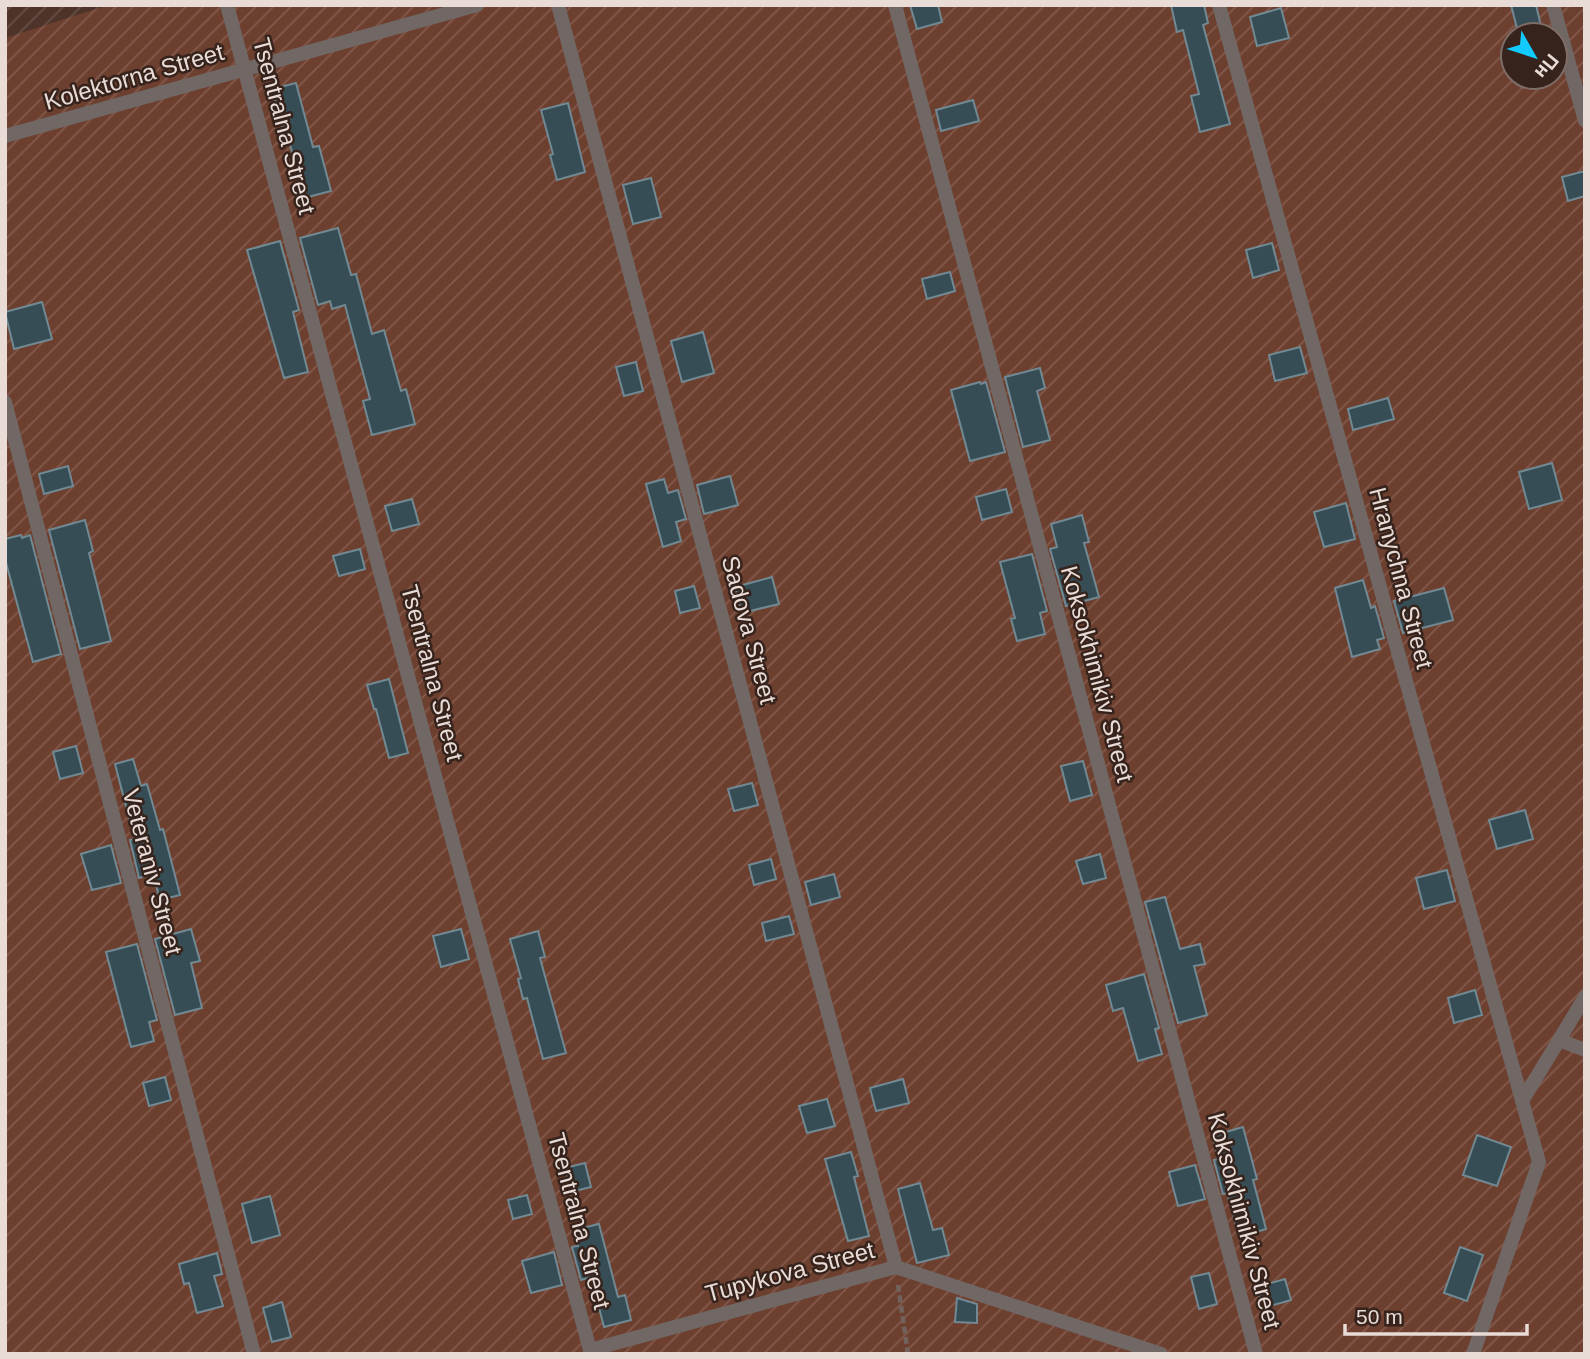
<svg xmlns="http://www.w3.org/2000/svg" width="1590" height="1359" font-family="Helvetica,sans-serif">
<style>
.industrial{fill:url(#industrial-furrows)}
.garden{fill:url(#garden-furrows);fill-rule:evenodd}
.building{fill:#364d55;stroke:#718993;stroke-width:2}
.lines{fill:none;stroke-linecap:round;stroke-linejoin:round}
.path{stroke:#73625c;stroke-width:4.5;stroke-dasharray:7 3.5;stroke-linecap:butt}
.service{stroke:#716764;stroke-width:14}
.labels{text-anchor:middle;stroke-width:5;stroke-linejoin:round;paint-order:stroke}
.street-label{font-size:24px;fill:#e9dcd7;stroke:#36231c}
</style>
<defs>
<pattern id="industrial-furrows" width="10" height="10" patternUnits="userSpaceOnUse" patternTransform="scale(1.75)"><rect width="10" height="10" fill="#4d3329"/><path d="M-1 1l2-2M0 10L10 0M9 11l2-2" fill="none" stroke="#675047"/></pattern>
<pattern id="garden-furrows" width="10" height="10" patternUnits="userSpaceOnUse" patternTransform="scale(1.75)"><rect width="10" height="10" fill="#6d3f2f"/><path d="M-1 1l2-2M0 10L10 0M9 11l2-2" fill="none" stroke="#825a4c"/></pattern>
</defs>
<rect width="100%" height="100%" fill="#402d26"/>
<path class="industrial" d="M 5,5 L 108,5 L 5,38 Z"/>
<path class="garden" d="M 108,5 L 1585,5 L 1585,1354 L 5,1354 L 5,38 ZM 1513,35 L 1555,35 L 1555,77 L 1513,77 Z"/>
<g class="building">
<path d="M 910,5 L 938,5 L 942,22 L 917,29 Z"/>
<path d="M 1171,5 L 1204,5 L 1208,23 L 1203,25 L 1230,124 L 1200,132 L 1191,96 L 1199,94 L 1183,30 L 1177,32 Z"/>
<path d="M 1511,5 L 1536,5 L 1541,26 L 1518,32 Z"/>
<path d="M 1281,8 L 1289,38 L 1257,46 L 1250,17 Z"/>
<path d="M 296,83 L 313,147 L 319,146 L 331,191 L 304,198 L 285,125 L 282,126 L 272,89 Z"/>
<path d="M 973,100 L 979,121 L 941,131 L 936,110 Z"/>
<path d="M 568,103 L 585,172 L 557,180 L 550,155 L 553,154 L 541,110 Z"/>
<path d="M 1585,171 L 1585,196 L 1568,201 L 1562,177 Z"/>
<path d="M 651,178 L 661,217 L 633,224 L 623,185 Z"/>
<path d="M 338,228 L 351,275 L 356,274 L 372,334 L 384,330 L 401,391 L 406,389 L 415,424 L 372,435 L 363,401 L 370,399 L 345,305 L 332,309 L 330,301 L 318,305 L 300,238 Z"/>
<path d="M 280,241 L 299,310 L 293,312 L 308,372 L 284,378 L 247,250 Z"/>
<path d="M 1272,243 L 1279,270 L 1253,278 L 1246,250 Z"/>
<path d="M 950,272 L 955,291 L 927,299 L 922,279 Z"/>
<path d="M 42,302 L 52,339 L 14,349 L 5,312 Z"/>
<path d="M 703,332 L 714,373 L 682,382 L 671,341 Z"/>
<path d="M 1300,347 L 1307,373 L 1275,381 L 1269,355 Z"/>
<path d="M 636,362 L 643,391 L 624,396 L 616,367 Z"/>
<path d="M 1040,368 L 1045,388 L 1037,391 L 1050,440 L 1023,447 L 1005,377 Z"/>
<path d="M 980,382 L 981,384 L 986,382 L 1005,452 L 970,461 L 951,390 Z"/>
<path d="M 1388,398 L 1394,419 L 1353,430 L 1348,409 Z"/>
<path d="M 1552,463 L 1562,500 L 1529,509 L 1519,472 Z"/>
<path d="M 68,466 L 73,486 L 44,494 L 39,474 Z"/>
<path d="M 730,476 L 738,505 L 704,514 L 697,485 Z"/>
<path d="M 664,479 L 668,493 L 678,490 L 686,519 L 676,522 L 681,541 L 663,547 L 646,484 Z"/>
<path d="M 1006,489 L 1012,512 L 982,520 L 976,497 Z"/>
<path d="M 412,499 L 419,524 L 392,531 L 385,506 Z"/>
<path d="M 1346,503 L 1355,539 L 1324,547 L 1314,512 Z"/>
<path d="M 1082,515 L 1089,542 L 1084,543 L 1099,597 L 1066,606 L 1050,549 L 1057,547 L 1051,524 Z"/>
<path d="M 85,520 L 93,551 L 89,553 L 111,641 L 80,649 L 49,530 Z"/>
<path d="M 21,535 L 22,538 L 30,535 L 61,654 L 33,662 L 5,559 L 5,539 Z"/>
<path d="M 360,549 L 365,569 L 339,576 L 333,556 Z"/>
<path d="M 1032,554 L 1047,611 L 1040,613 L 1045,634 L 1017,641 L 1011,619 L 1015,618 L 1000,562 Z"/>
<path d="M 772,577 L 779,604 L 742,613 L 735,587 Z"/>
<path d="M 1363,580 L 1371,608 L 1375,606 L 1384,638 L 1377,640 L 1380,649 L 1352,657 L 1335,588 Z"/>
<path d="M 694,586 L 700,608 L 680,613 L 675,591 Z"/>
<path d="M 1444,588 L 1453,620 L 1403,633 L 1394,601 Z"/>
<path d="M 389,679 L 408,753 L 389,758 L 376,709 L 374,709 L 367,685 Z"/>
<path d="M 76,746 L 83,773 L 60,779 L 53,752 Z"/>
<path d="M 133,759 L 141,786 L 147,784 L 160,830 L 163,829 L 180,895 L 160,900 L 153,874 L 139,878 L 130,840 L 134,839 L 134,837 L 115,764 Z"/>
<path d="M 1083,761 L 1092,795 L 1070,801 L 1061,766 Z"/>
<path d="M 752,783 L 758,805 L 734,811 L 728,789 Z"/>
<path d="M 1525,810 L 1533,839 L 1497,849 L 1489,820 Z"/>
<path d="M 111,845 L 121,883 L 92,890 L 81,854 Z"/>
<path d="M 1100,854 L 1106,878 L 1083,884 L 1076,861 Z"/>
<path d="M 771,859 L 776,879 L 754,885 L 749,865 Z"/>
<path d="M 1447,870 L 1455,901 L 1424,909 L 1416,878 Z"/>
<path d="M 834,874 L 840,897 L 811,905 L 805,882 Z"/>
<path d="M 1165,897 L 1180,949 L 1200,944 L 1205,964 L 1194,966 L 1207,1015 L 1178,1023 L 1145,902 Z"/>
<path d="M 789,916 L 794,934 L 766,941 L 762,923 Z"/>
<path d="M 191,929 L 200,961 L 191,963 L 202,1008 L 175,1015 L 155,939 Z"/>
<path d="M 461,929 L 469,959 L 441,967 L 433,936 Z"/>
<path d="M 538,931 L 545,957 L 540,958 L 566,1053 L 543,1059 L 527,998 L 523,999 L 518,979 L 521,978 L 510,939 Z"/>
<path d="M 137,944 L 157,1020 L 149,1022 L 154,1041 L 131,1047 L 106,952 Z"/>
<path d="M 1144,974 L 1159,1028 L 1155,1029 L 1162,1054 L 1138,1061 L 1123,1008 L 1113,1011 L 1106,985 Z"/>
<path d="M 1475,990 L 1482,1015 L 1454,1023 L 1448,998 Z"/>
<path d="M 165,1077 L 171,1100 L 149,1106 L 143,1083 Z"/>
<path d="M 903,1079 L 909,1103 L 876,1111 L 870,1088 Z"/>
<path d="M 827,1099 L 835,1126 L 807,1133 L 799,1106 Z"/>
<path d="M 1243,1127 L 1257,1179 L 1253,1180 L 1266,1229 L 1239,1237 L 1227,1193 L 1223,1194 L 1214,1160 L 1219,1159 L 1212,1136 Z"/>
<path d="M 1477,1135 L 1511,1147 L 1497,1186 L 1463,1175 Z"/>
<path d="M 851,1152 L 858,1176 L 854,1177 L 869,1236 L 848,1241 L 825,1159 Z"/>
<path d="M 585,1163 L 591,1187 L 571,1192 L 565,1168 Z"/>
<path d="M 1195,1165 L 1205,1199 L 1178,1206 L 1169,1172 Z"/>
<path d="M 920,1183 L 933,1230 L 942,1228 L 949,1255 L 917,1263 L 898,1189 Z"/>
<path d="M 527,1195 L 532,1214 L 513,1219 L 508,1200 Z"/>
<path d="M 270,1196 L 280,1235 L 252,1243 L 242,1204 Z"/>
<path d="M 599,1224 L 618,1297 L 625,1295 L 631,1320 L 604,1327 L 591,1277 L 581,1280 L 572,1247 L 578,1246 L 574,1230 Z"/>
<path d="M 1460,1247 L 1483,1255 L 1467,1301 L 1444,1293 Z"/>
<path d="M 554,1252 L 562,1285 L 531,1293 L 522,1261 Z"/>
<path d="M 217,1253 L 222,1274 L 214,1276 L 223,1306 L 197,1313 L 189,1283 L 184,1284 L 179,1264 Z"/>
<path d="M 1209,1273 L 1217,1304 L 1199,1309 L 1191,1277 Z"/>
<path d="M 1285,1279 L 1291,1300 L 1263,1308 L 1257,1287 Z"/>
<path d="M 957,1298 L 977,1304 L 977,1323 L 955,1322 Z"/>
<path d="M 282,1302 L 291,1337 L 272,1342 L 263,1308 Z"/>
</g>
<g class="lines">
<path class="path" d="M 898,1285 L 908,1354"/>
<g class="service">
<path d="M 227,5 L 591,1354"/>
<path d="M 558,5 L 896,1267"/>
<path d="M 895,5 L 1256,1354"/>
<path d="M 1219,5 L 1539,1162 L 1473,1354"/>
<path d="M 1553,5 L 1585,121"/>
<path d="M 5,136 L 477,5"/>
<path d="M 5,402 L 254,1354"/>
<path d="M 1559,1040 L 1585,1050"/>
<path d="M 1522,1101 L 1585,997"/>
<path d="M 590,1350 L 896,1267 L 1161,1354"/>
</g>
</g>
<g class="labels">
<g class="street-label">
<text transform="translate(134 77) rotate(-16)" y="8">Kolektorna Street</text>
<text transform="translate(284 126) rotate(75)" y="8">Tsentralna Street</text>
<text transform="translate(1401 578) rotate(75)" y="8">Hranychna Street</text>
<text transform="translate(749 630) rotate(75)" y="8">Sadova Street</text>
<text transform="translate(432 673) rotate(75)" y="8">Tsentralna Street</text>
<text transform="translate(1097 674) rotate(75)" y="8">Koksokhimikiv Street</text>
<text transform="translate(152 872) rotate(75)" y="8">Veteraniv Street</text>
<text transform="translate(579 1221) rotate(75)" y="8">Tsentralna Street</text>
<text transform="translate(1244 1221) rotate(75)" y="8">Koksokhimikiv Street</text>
<text transform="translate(790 1272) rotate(-15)" y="8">Tupykova Street</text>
</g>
</g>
<rect width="1590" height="1359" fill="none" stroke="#e9dcd7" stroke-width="14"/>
<g transform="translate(1534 56) rotate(129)"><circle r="33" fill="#36231c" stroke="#7e6d67" stroke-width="2"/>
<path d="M0-5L12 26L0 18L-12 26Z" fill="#12cafb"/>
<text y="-10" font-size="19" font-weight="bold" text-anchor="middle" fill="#e9dcd7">Пн</text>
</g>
<path d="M1345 1324v10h182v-10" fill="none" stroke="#e9dcd7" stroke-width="3.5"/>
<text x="1356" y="1324" font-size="21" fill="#e9dcd7" stroke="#36231c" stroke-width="5" paint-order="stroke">50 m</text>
</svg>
